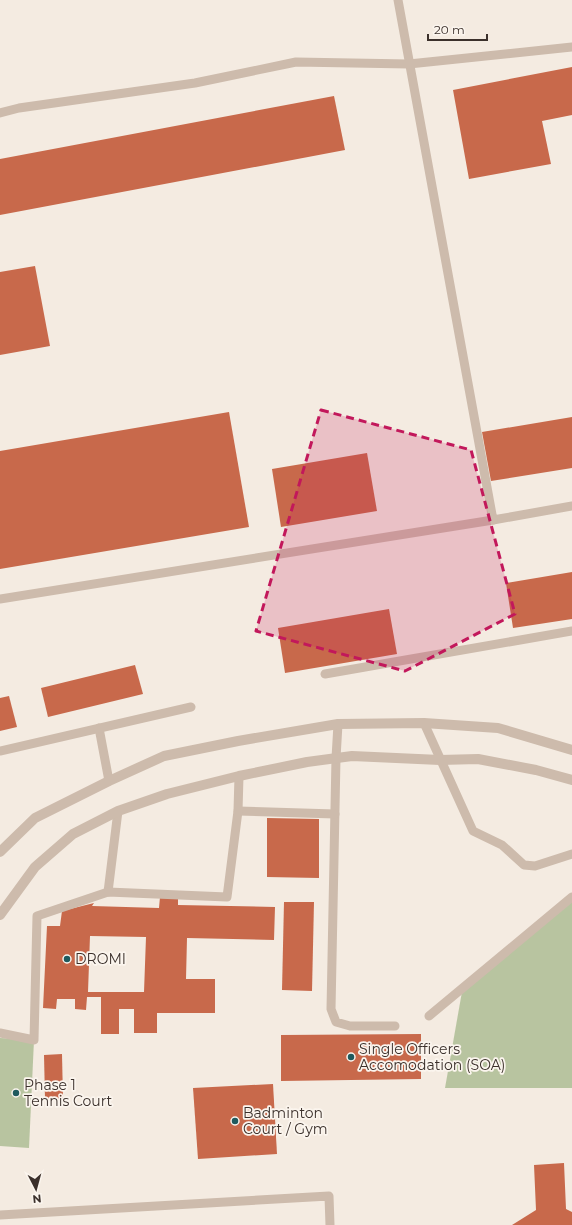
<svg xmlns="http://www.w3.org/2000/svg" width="572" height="1225" font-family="Montserrat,sans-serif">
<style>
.green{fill:#b8c4a0}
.building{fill:#c8694b;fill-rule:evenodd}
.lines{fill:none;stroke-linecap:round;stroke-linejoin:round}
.service{stroke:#cdbbac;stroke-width:9}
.tertiary{stroke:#cdbbac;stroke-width:10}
.marked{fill:#c2185b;fill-opacity:0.2;stroke:#c2185b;stroke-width:3;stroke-dasharray:8 5;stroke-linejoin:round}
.poi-dot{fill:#1f5a5e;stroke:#fbf5ee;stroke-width:1.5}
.labels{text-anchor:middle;stroke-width:3.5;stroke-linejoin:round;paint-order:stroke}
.poi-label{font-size:14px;fill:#3b302b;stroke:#fbf5ee;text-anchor:start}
</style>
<rect width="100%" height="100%" fill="#f4ebe1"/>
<g class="green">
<path d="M 572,901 L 572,1088 L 445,1088 L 463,986 Z"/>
<path d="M 0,1038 L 34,1040 L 29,1148 L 0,1146 Z"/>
</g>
<g class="building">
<path d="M 572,67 L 572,115 L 542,121 L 551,164 L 469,179 L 453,90 Z"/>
<path d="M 334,96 L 345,150 L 0,215 L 0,159 Z"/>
<path d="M 35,266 L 50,346 L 0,355 L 0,272 Z"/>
<path d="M 229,412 L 249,527 L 0,569 L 0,451 Z"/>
<path d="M 572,417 L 572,468 L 491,481 L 482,432 Z"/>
<path d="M 367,453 L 377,511 L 281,527 L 272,469 Z"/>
<path d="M 572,572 L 572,619 L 513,628 L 506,583 Z"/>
<path d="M 389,609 L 397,654 L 285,673 L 278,628 Z"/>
<path d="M 135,665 L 143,694 L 48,717 L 41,688 Z"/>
<path d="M 9,696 L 17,727 L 0,731 L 0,698 Z"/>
<path d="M 267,818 L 319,819 L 319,878 L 267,877 Z"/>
<path d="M 160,897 L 178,897 L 178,905 L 275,907 L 274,940 L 187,938 L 186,979 L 215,979 L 215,1013 L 157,1013 L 157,1033 L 134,1033 L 134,1009 L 119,1009 L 119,1034 L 101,1034 L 101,997 L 87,997 L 86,1010 L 75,1009 L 75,999 L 57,999 L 56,1009 L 43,1008 L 47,926 L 60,926 L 62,911 L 94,903 L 92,906 L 159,908 ZM 90,936 L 146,937 L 144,992 L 88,992 Z"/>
<path d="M 284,902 L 314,902 L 312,991 L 282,990 Z"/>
<path d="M 421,1034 L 421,1079 L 281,1081 L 281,1035 Z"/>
<path d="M 62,1054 L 63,1099 L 45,1099 L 44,1055 Z"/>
<path d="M 273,1084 L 277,1154 L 198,1159 L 193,1088 Z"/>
<path d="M 564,1163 L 566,1209 L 572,1212 L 572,1225 L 512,1225 L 536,1210 L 534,1165 Z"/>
</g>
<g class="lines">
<g class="service">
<path d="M 398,0 L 493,520 L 572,506"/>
<path d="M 0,113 L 19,108 L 195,83 L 296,62 L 409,64 L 572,47"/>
<path d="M 0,599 L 493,520"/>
<path d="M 325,674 L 572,631"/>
<path d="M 424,723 L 473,831 L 502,845 L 524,865 L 535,866 L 572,854"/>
<path d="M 338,724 L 336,758 L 331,1009 L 336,1022 L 350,1026 L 395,1026"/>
<path d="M 99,728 L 109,781"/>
<path d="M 0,751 L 191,707"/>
<path d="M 238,811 L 335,814"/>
<path d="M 108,892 L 118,811"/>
<path d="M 429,1016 L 572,897"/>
<path d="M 0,1033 L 34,1040 L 37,916 L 108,892 L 227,897 L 238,811 L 239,776"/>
<path d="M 0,1215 L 329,1196 L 330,1225"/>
</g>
<g class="tertiary">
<path d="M 0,852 L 35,818 L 109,781 L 164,756 L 238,741 L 338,724 L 424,723 L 498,728 L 572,750"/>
<path d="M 0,915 L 35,867 L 73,834 L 118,811 L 167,794 L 239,776 L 307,762 L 352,756 L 440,760 L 478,759 L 536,770 L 572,780"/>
</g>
</g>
<path class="marked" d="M 321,410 L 471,450 L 515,614 L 405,671 L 256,631 Z"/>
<g class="poi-dot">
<circle cx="67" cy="959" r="4"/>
<circle cx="351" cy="1057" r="4"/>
<circle cx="16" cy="1093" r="4"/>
<circle cx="235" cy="1121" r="4"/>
</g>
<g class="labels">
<g class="poi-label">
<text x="75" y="964">DROMI</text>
<text x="359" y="1054">Single Officers<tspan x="359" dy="16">Accomodation (SOA)</tspan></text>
<text x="24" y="1090">Phase 1<tspan x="24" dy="16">Tennis Court</tspan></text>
<text x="243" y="1118">Badminton<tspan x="243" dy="16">Court / Gym</tspan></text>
</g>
</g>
<g transform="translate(36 1189) rotate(174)" stroke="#fbf5ee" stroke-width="3" paint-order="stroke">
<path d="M0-3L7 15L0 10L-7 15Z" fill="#3b302b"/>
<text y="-6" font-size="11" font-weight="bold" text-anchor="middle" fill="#3b302b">N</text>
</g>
<path d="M428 34v6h59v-6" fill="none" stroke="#3b302b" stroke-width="2"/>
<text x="434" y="34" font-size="12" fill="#3b302b" stroke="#fbf5ee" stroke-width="3" paint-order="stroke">20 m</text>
</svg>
